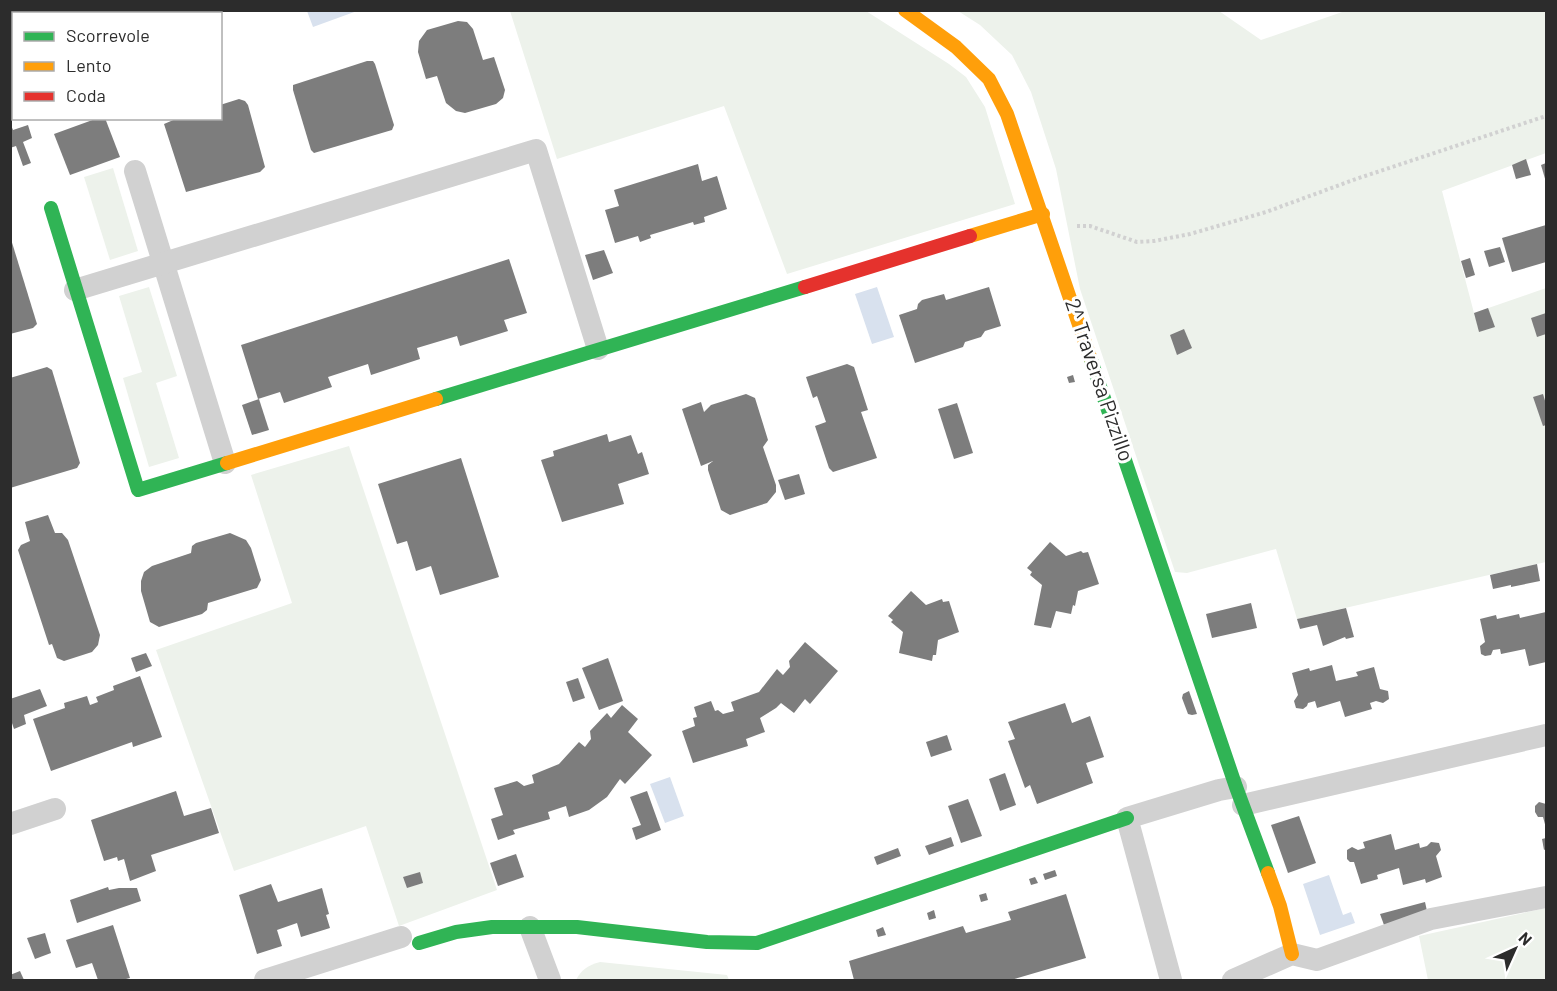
<svg xmlns="http://www.w3.org/2000/svg" width="1557" height="991" font-family="Barlow,sans-serif">
<style>
.green{fill:#edf2eb}
.water{fill:#d8e1ee}
.building{fill:#7d7d7d}
.lines{fill:none;stroke-linecap:round;stroke-linejoin:round}
.path{stroke:#d1d1d1;stroke-width:4;stroke-dasharray:3 3;stroke-linecap:butt}
.street{stroke:#d1d1d1;stroke-width:22}
.fast{stroke:#30b455;stroke-width:14}
.slow{stroke:#ff9f0a;stroke-width:14}
.jam{stroke:#e5322d;stroke-width:14}
.labels{text-anchor:middle;stroke-width:6;stroke-linejoin:round;paint-order:stroke}
.street-label{font-size:21px;fill:#2c2c2c;stroke:#fff}
</style>
<rect width="100%" height="100%" fill="#fff"/>
<g class="green">
<path d="M 510,11 L 866,11 L 949,64 L 966,77 L 985,107 L 1015,204 L 787,274 L 724,106 L 557,159 Z"/>
<path d="M 958,11 L 1219,11 L 1261,40 L 1345,11 L 1546,11 L 1546,153 L 1442,191 L 1474,313 L 1546,288 L 1546,562 L 1297,619 L 1276,549 L 1187,573 L 1175,572 L 1080,289 L 1056,169 L 1031,92 L 1012,55 L 980,25 Z"/>
<path d="M 113,168 L 138,251 L 110,260 L 84,177 Z"/>
<path d="M 149,287 L 177,376 L 156,383 L 179,458 L 149,467 L 123,378 L 142,372 L 119,296 Z"/>
<path d="M 349,446 L 497,890 L 399,926 L 366,826 L 234,871 L 156,650 L 292,603 L 251,475 Z"/>
<path d="M 1546,908 L 1546,980 L 1428,980 L 1419,936 Z"/>
<path d="M 600,962 L 727,975 L 729,980 L 576,980 C 581,970 588,965 600,962 Z"/>
</g>
<g class="water">
<path d="M 307,11 L 357,11 L 313,27 Z"/>
<path d="M 877,287 L 894,337 L 872,344 L 855,294 Z"/>
<path d="M 670,777 L 684,816 L 665,823 L 650,784 Z"/>
<path d="M 1329,875 L 1343,915 L 1351,912 L 1355,923 L 1320,935 L 1303,884 Z"/>
</g>
<g class="building">
<path d="M 458,21 L 467,22 L 473,29 L 483,60 L 494,57 L 505,90 L 503,98 L 496,104 L 465,113 L 456,111 L 446,103 L 437,76 L 426,79 L 418,52 L 419,41 L 427,30 Z"/>
<path d="M 367,61 L 373,61 L 375,64 L 394,125 L 392,130 L 314,153 L 311,150 L 293,90 L 293,85 Z"/>
<path d="M 239,99 L 245,101 L 248,105 L 265,167 L 260,172 L 186,192 L 164,124 L 178,118 L 220,118 L 220,105 Z"/>
<path d="M 98,118 L 105,118 L 120,157 L 70,175 L 54,134 Z"/>
<path d="M 10,123 L 13,130 L 28,125 L 32,138 L 23,142 L 31,163 L 23,166 L 16,146 L 10,148 Z"/>
<path d="M 1526,159 L 1531,175 L 1516,179 L 1512,165 Z"/>
<path d="M 1546,163 L 1546,182 L 1541,165 Z"/>
<path d="M 698,164 L 702,181 L 717,176 L 727,209 L 704,217 L 705,222 L 694,225 L 693,222 L 650,235 L 651,238 L 640,242 L 638,236 L 615,243 L 605,210 L 619,206 L 614,190 Z"/>
<path d="M 1546,225 L 1546,262 L 1512,272 L 1502,238 Z"/>
<path d="M 10,236 L 37,324 L 33,328 L 10,334 Z"/>
<path d="M 1500,247 L 1505,262 L 1489,267 L 1484,251 Z"/>
<path d="M 604,250 L 613,273 L 593,280 L 585,255 Z"/>
<path d="M 1470,258 L 1475,275 L 1466,278 L 1461,261 Z"/>
<path d="M 509,259 L 527,313 L 504,320 L 508,331 L 460,346 L 457,336 L 417,348 L 420,359 L 371,375 L 368,364 L 328,377 L 332,387 L 284,403 L 280,392 L 258,399 L 241,345 Z"/>
<path d="M 989,287 L 1001,326 L 985,331 L 981,337 L 965,342 L 963,347 L 915,363 L 899,315 L 917,309 L 918,304 L 922,300 L 944,294 L 946,300 Z"/>
<path d="M 1488,308 L 1495,327 L 1479,332 L 1474,313 Z"/>
<path d="M 1546,313 L 1546,334 L 1537,337 L 1531,318 Z"/>
<path d="M 1184,329 L 1192,348 L 1177,355 L 1170,335 Z"/>
<path d="M 847,364 L 854,367 L 868,410 L 861,412 L 877,458 L 833,472 L 829,468 L 815,426 L 826,422 L 817,396 L 813,398 L 806,377 Z"/>
<path d="M 47,367 L 52,370 L 80,463 L 77,468 L 10,488 L 10,378 Z"/>
<path d="M 1073,375 L 1075,382 L 1069,383 L 1067,377 Z"/>
<path d="M 746,394 L 755,398 L 768,440 L 763,447 L 776,485 L 776,492 L 767,503 L 730,515 L 721,510 L 708,470 L 708,465 L 713,461 L 701,466 L 682,409 L 701,402 L 704,412 L 711,405 Z"/>
<path d="M 1543,394 L 1546,404 L 1546,425 L 1543,426 L 1533,397 Z"/>
<path d="M 259,399 L 269,430 L 252,435 L 242,405 Z"/>
<path d="M 957,403 L 973,453 L 954,459 L 938,409 Z"/>
<path d="M 607,434 L 609,442 L 631,435 L 638,454 L 642,452 L 649,474 L 618,484 L 624,504 L 562,522 L 541,460 L 554,456 L 553,451 Z"/>
<path d="M 461,458 L 499,577 L 440,595 L 431,566 L 416,571 L 407,541 L 397,544 L 378,484 Z"/>
<path d="M 799,474 L 805,494 L 785,500 L 778,480 Z"/>
<path d="M 48,515 L 55,533 L 62,533 L 68,540 L 100,635 L 98,645 L 92,652 L 64,661 L 57,658 L 52,644 L 49,645 L 18,550 L 21,545 L 30,541 L 25,522 Z"/>
<path d="M 230,533 L 246,540 L 251,548 L 261,580 L 257,588 L 208,603 L 207,610 L 202,614 L 159,627 L 150,622 L 141,591 L 141,581 L 144,572 L 152,566 L 191,553 L 192,546 L 196,543 Z"/>
<path d="M 1050,542 L 1066,556 L 1081,551 L 1083,553 L 1088,552 L 1099,584 L 1078,591 L 1075,606 L 1073,605 L 1071,614 L 1056,611 L 1051,628 L 1034,625 L 1042,585 L 1030,575 L 1032,572 L 1027,568 Z"/>
<path d="M 1537,564 L 1540,581 L 1511,587 L 1511,585 L 1493,589 L 1490,575 Z"/>
<path d="M 911,591 L 926,605 L 942,599 L 943,602 L 949,601 L 959,632 L 938,640 L 936,655 L 933,655 L 932,661 L 899,653 L 903,632 L 891,622 L 893,620 L 888,616 Z"/>
<path d="M 1251,603 L 1257,628 L 1212,638 L 1206,614 Z"/>
<path d="M 1346,608 L 1354,637 L 1346,639 L 1345,637 L 1323,646 L 1317,625 L 1300,629 L 1297,619 Z"/>
<path d="M 1546,612 L 1546,662 L 1529,666 L 1525,649 L 1501,654 L 1500,649 L 1493,650 L 1491,655 L 1485,656 L 1481,654 L 1480,646 L 1485,642 L 1480,619 L 1496,615 L 1497,619 L 1519,614 L 1520,618 Z"/>
<path d="M 805,642 L 838,671 L 810,704 L 805,699 L 794,713 L 781,703 L 776,708 L 760,718 L 765,732 L 746,739 L 748,746 L 693,763 L 682,731 L 695,726 L 693,718 L 697,717 L 694,707 L 711,701 L 715,711 L 718,710 L 723,714 L 734,711 L 731,702 L 759,692 L 777,669 L 783,675 L 790,667 L 789,661 Z"/>
<path d="M 146,653 L 152,666 L 136,672 L 131,658 Z"/>
<path d="M 608,658 L 623,701 L 599,710 L 582,668 Z"/>
<path d="M 1332,665 L 1336,681 L 1358,676 L 1356,672 L 1374,667 L 1380,689 L 1388,691 L 1389,699 L 1383,703 L 1376,701 L 1370,703 L 1372,709 L 1345,717 L 1340,701 L 1317,708 L 1315,701 L 1308,703 L 1307,706 L 1303,709 L 1296,708 L 1294,701 L 1298,695 L 1292,673 L 1309,668 L 1310,671 Z"/>
<path d="M 140,676 L 162,737 L 133,747 L 132,742 L 51,771 L 33,719 L 65,708 L 64,703 L 87,696 L 90,705 L 98,702 L 96,697 L 114,690 L 113,686 Z"/>
<path d="M 578,678 L 585,698 L 573,702 L 566,682 Z"/>
<path d="M 40,689 L 47,706 L 24,715 L 26,724 L 14,729 L 10,717 L 10,699 Z"/>
<path d="M 1189,691 L 1197,714 L 1192,715 L 1188,714 L 1182,698 L 1183,694 Z"/>
<path d="M 1065,703 L 1072,723 L 1090,716 L 1104,757 L 1086,763 L 1093,783 L 1037,804 L 1030,785 L 1025,788 L 1008,741 L 1015,739 L 1008,722 Z"/>
<path d="M 622,705 L 638,719 L 628,732 L 652,755 L 625,784 L 620,779 L 607,797 L 589,810 L 569,817 L 566,806 L 548,812 L 550,819 L 513,830 L 515,834 L 498,840 L 491,819 L 503,815 L 494,788 L 517,781 L 524,786 L 534,783 L 532,775 L 559,764 L 579,742 L 585,747 L 591,739 L 590,731 L 607,713 L 611,718 Z"/>
<path d="M 947,735 L 952,750 L 931,757 L 926,742 Z"/>
<path d="M 1005,773 L 1016,805 L 1000,811 L 989,779 Z"/>
<path d="M 176,791 L 184,816 L 211,808 L 219,833 L 151,855 L 156,871 L 130,881 L 124,859 L 118,861 L 117,857 L 104,861 L 91,820 Z"/>
<path d="M 647,791 L 661,830 L 636,840 L 632,828 L 641,825 L 630,797 Z"/>
<path d="M 968,799 L 982,836 L 961,843 L 948,806 Z"/>
<path d="M 1539,802 L 1546,804 L 1546,828 L 1543,817 L 1538,817 L 1535,812 L 1535,806 Z"/>
<path d="M 1299,816 L 1316,863 L 1288,873 L 1271,825 Z"/>
<path d="M 1391,834 L 1395,850 L 1419,843 L 1420,848 L 1427,846 L 1431,842 L 1439,843 L 1441,850 L 1436,856 L 1442,877 L 1426,883 L 1425,879 L 1403,885 L 1399,868 L 1377,875 L 1378,879 L 1361,884 L 1354,862 L 1350,862 L 1347,859 L 1347,850 L 1352,847 L 1358,850 L 1365,848 L 1363,842 Z"/>
<path d="M 951,837 L 954,846 L 929,855 L 925,846 Z"/>
<path d="M 1546,838 L 1546,849 L 1544,850 L 1542,839 Z"/>
<path d="M 898,848 L 901,856 L 877,865 L 874,857 Z"/>
<path d="M 516,854 L 524,877 L 498,886 L 490,863 Z"/>
<path d="M 1055,870 L 1057,876 L 1045,880 L 1043,874 Z"/>
<path d="M 420,872 L 423,883 L 407,888 L 403,877 Z"/>
<path d="M 1035,877 L 1038,883 L 1031,885 L 1029,879 Z"/>
<path d="M 271,884 L 278,902 L 322,888 L 329,914 L 326,915 L 330,928 L 301,937 L 297,923 L 277,930 L 282,946 L 257,954 L 239,895 Z"/>
<path d="M 108,887 L 109,890 L 119,888 L 137,888 L 141,901 L 77,923 L 70,900 Z"/>
<path d="M 986,893 L 988,900 L 981,902 L 979,895 Z"/>
<path d="M 1066,894 L 1086,958 L 1011,980 L 854,980 L 849,961 L 963,926 L 966,933 L 1011,920 L 1008,912 Z"/>
<path d="M 1425,902 L 1427,911 L 1384,925 L 1380,914 Z"/>
<path d="M 934,910 L 936,918 L 929,920 L 927,913 Z"/>
<path d="M 113,925 L 130,978 L 122,980 L 98,980 L 92,963 L 76,968 L 66,940 Z"/>
<path d="M 883,927 L 886,935 L 878,937 L 876,930 Z"/>
<path d="M 45,933 L 51,953 L 35,959 L 27,938 Z"/>
<path d="M 20,971 L 24,980 L 10,980 L 10,975 Z"/>
</g>
<g class="lines">
<path class="path" d="M 1077,226 L 1090,226 L 1137,242 L 1154,241 L 1190,234 L 1266,212 L 1356,179 L 1546,116"/>
<g class="street">
<path d="M 135,171 L 225,463"/>
<path d="M 75,290 L 536,150 L 598,349"/>
<path d="M 1243,805 L 1546,735"/>
<path d="M 10,824 L 55,809"/>
<path d="M 530,927 L 550,980"/>
<path d="M 265,980 L 401,937"/>
<path d="M 1171,980 L 1127,818 L 1219,790 L 1236,787"/>
<path d="M 1233,980 L 1292,954 L 1317,960 L 1431,919 L 1546,897"/>
</g>
<g class="fast">
<path d="M 51,208 L 138,490 L 227,463"/>
<path d="M 1090,357 L 1236,787 L 1268,873"/>
<path d="M 436,399 L 805,287"/>
<path d="M 419,943 L 456,932 L 492,927 L 577,927 L 707,942 L 757,943 L 1127,818"/>
</g>
<g class="slow">
<path d="M 905,10 L 956,47 L 989,79 L 1007,114 L 1090,357"/>
<path d="M 970,236 L 1043,214"/>
<path d="M 227,463 L 436,399"/>
<path d="M 1268,873 L 1280,906 L 1292,954"/>
</g>
<path class="jam" d="M 805,287 L 970,236"/>
</g>
<g class="labels">
<g class="street-label">
<text transform="translate(1099 380) rotate(71)" y="7">2^ Traversa Pizzillo</text>
</g>
</g>
<rect width="1557" height="991" fill="none" stroke="#2c2c2c" stroke-width="24"/>
<rect x="12" y="12" width="210" height="108" fill="#ffffff" stroke="#ababab" stroke-width="1.5"/>
<rect x="24" y="32" width="30" height="9" fill="#30b455" stroke="#ababab" stroke-width="1.5"/>
<text x="66" y="42" font-size="18" fill="#2c2c2c">Scorrevole</text>
<rect x="24" y="62" width="30" height="9" fill="#ff9f0a" stroke="#ababab" stroke-width="1.5"/>
<text x="66" y="72" font-size="18" fill="#2c2c2c">Lento</text>
<rect x="24" y="92" width="30" height="9" fill="#e5322d" stroke="#ababab" stroke-width="1.5"/>
<text x="66" y="102" font-size="18" fill="#2c2c2c">Coda</text>
<g transform="translate(1515 949) rotate(45)" stroke="#ffffff" stroke-width="4.5" paint-order="stroke">
<path d="M0-4.5L10 22L0 15L-10 22Z" fill="#2c2c2c"/>
<text y="-9" font-size="16" font-weight="bold" text-anchor="middle" fill="#2c2c2c">N</text>
</g>
</svg>
